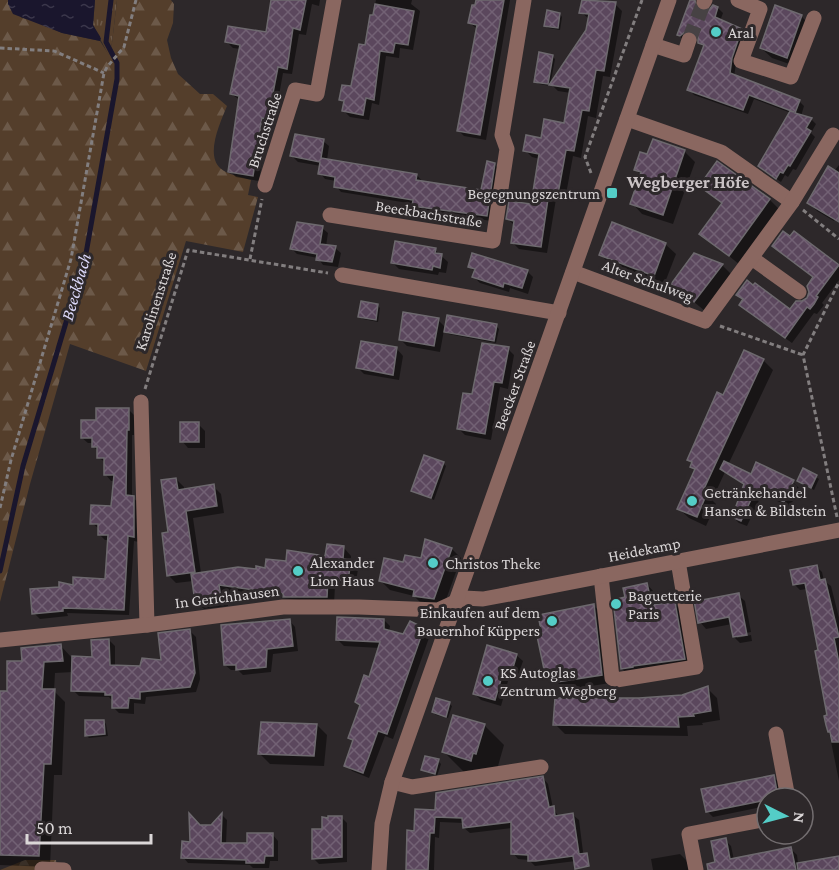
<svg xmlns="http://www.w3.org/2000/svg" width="839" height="870" font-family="'Crimson Pro',serif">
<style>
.grass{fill:url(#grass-tufts)}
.forest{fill:url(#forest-firs)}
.water{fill:url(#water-ripples)}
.shadow{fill:#0007}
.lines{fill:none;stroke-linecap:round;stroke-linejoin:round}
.stream{stroke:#1a162d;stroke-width:5}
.building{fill:url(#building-cross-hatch);stroke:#6d696e;stroke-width:1.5}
.minor-tunnel{stroke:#474244;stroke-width:15;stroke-dasharray:15 8;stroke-linecap:butt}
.path{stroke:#827e7f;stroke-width:3;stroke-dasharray:4.5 3;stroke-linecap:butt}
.minor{stroke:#8a6760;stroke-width:15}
.poi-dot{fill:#54cdc7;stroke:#2d282a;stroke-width:2}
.labels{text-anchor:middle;stroke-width:6;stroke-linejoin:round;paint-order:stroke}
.poi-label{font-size:16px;fill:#dbd7d8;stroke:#2d282a;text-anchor:start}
.street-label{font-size:16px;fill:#dbd7d8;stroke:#2d282a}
.neighbourhood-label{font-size:18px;font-weight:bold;fill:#c9c2c4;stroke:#2d282a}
.water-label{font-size:18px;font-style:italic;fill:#dad7f8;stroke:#2d282a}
</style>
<defs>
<pattern id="grass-tufts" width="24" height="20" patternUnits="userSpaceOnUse" patternTransform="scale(1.5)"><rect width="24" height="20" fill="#543e2b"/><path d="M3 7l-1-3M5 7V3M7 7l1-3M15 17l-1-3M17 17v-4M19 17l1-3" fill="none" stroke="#6c5949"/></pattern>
<pattern id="forest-firs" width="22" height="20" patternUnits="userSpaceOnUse" patternTransform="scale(1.5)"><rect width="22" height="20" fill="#543e2b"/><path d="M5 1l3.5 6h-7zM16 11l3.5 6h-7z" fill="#6c5949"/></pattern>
<pattern id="water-ripples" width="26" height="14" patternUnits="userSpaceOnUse" patternTransform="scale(1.5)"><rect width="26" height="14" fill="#1a162d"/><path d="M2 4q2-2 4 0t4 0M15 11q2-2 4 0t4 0" fill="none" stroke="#3b374b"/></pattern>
<pattern id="building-cross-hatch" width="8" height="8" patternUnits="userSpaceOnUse" patternTransform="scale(1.5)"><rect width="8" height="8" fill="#5b475d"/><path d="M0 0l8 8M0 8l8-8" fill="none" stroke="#726174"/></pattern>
</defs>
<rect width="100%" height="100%" fill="#2d282a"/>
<path class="grass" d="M 95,0 L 117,0 L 112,43 L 109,56 L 93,25 Z"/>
<g class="forest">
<path d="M 0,0 L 8,0 L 8,4 L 22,18 L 33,20 L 62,33 L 100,41 L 109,55 L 112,43 L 117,0 L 171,0 L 174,4 L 173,23 L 167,40 L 171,58 L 178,74 L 200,94 L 213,94 L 227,106 C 221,121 205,154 220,168 C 228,175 241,177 251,180 L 248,195 L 258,197 L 243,252 L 186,241 L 146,371 L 70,344 L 30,484 L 0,602 Z"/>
<path d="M 25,860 L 56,860 L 57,870 L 0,870 Z"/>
</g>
<path class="water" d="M 8,0 L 95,0 L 93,25 L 101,38 L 100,41 L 62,33 L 13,14 L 8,4 Z"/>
<g class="shadow">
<path d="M 277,0 L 320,0 L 319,6 L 312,4 L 306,35 L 299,34 L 292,74 L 283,73 L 274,124 L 268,123 L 259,181 L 236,177 L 230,171 L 240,100 L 231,94 L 241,49 L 233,48 L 227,42 L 267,34 Z"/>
<path d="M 376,0 L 412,0 L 411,4 L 420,11 L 413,50 L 400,48 L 399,58 L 386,56 L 379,105 L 372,103 L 369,120 L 350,117 L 344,111 L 345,104 L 341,100 L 353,88 L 366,47 Z"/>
<path d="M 478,0 L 510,0 L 486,140 L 464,136 L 459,131 L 477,29 L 470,23 Z"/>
<path d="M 583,0 L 615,4 L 622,11 L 610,77 L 603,76 L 596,118 L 588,116 L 581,158 L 573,156 L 565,200 L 556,199 L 547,253 L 519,249 L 512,242 L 515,226 L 508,219 L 532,206 L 540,159 L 532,157 L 525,150 L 565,124 L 571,93 L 558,91 L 551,84 L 587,31 L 589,19 L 581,12 Z"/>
<path d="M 691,0 L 695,0 L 700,5 L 700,12 L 710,12 L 718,8 L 723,13 L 720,21 L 742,30 L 747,35 L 736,63 L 734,77 L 799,101 L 804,106 L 801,116 L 811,119 L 816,124 L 811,133 L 815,137 L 796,170 L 793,169 L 788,177 L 785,175 L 781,182 L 765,171 L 791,113 L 754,99 L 748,114 L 694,95 L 689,89 L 705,48 L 700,42 L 699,36 L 692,35 L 684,40 L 678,35 Z"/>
<path d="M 776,7 L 802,17 L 812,27 L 798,67 L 772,58 L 761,48 Z"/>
<path d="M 560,14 L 562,17 L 560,30 L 548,28 L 545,25 Z"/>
<path d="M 552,56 L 555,59 L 550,86 L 539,84 L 536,81 Z"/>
<path d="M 323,141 L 329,146 L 327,160 L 417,175 L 422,181 L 483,191 L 494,164 L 500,170 L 492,221 L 420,211 L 414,204 L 341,192 L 336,186 L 336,181 L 325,179 L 320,173 L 321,166 L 298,162 L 292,156 Z"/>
<path d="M 684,151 L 695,162 L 673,224 L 642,214 L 632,203 L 642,176 L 635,169 L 648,156 Z"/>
<path d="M 718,163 L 770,200 L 780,210 L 740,265 L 701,233 L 723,204 L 701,186 Z"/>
<path d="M 839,165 L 839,211 L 834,221 L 817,211 L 809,203 Z"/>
<path d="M 322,228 L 328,233 L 326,246 L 335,248 L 341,253 L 338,267 L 323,265 L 318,258 L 297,254 L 292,249 Z"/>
<path d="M 794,234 L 839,267 L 839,280 L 822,303 L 824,305 L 817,314 L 814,313 L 792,343 L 747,311 L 744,300 L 738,295 L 790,311 L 808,299 L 814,278 L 780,252 Z"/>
<path d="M 665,244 L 676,254 L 664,285 L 611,265 L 601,255 Z"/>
<path d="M 435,250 L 448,262 L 446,273 L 439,272 L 438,275 L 399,269 L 392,262 Z"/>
<path d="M 722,265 L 732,275 L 705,311 L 672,284 Z"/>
<path d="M 469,266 L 527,271 L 533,277 L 528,294 L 510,288 L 509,292 L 480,283 L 474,277 L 475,272 Z"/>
<path d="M 377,305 L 380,308 L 378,322 L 363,319 L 360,316 Z"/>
<path d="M 438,320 L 446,328 L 496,326 L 499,329 L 496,343 L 448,334 L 444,330 L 440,352 L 407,346 L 400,339 Z"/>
<path d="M 397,349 L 403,356 L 399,380 L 364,374 L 358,368 Z"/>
<path d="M 508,349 L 514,355 L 508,389 L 500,387 L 491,440 L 465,435 L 458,428 L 473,396 Z"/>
<path d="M 763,360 L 773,370 L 728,465 L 751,476 L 793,482 L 799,488 L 790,507 L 762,494 L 747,526 L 739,523 L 733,517 L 745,485 L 725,472 L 712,500 L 716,504 L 706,526 L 689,518 L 679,509 L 696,470 L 689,459 L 724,397 Z"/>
<path d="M 128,409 L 134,415 L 134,435 L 132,435 L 132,497 L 139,503 L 139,542 L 134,541 L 129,615 L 67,613 L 68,616 L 40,619 L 34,613 L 74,587 L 107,580 L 109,540 L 105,540 L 99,534 L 99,529 L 92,523 L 113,507 L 115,481 L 111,481 L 106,475 L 106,463 L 98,457 L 98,451 L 93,446 L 93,443 L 88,443 L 82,438 L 98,421 Z"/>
<path d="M 198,424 L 205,431 L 205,448 L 188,448 L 182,441 Z"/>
<path d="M 443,463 L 446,466 L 434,500 L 413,490 Z"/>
<path d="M 816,477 L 819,479 L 814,490 L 798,481 Z"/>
<path d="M 176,479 L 184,487 L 184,491 L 213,486 L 221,494 L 224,513 L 193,518 L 201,573 L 266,569 L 288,563 L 327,558 L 344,548 L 351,556 L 351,562 L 358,569 L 355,589 L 335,586 L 334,604 L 226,592 L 228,606 L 204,609 L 196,601 L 193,581 L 176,583 L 168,575 L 170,533 Z"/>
<path d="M 452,549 L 461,558 L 443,608 L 423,605 L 414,596 L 390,590 L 381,581 L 404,564 L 422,560 Z"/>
<path d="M 817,567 L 822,572 L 824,581 L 831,586 L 839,618 L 839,781 L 826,717 L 829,716 L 819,651 L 807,589 L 800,590 L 794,584 Z"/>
<path d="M 647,584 L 653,591 L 656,606 L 675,604 L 681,610 L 690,665 L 629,675 L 622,669 L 627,599 Z"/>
<path d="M 738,595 L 745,601 L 751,632 L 737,635 L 737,638 L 751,635 L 752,641 L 740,643 L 734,637 L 732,624 L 706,629 L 700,622 L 701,600 Z"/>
<path d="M 594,606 L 602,614 L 610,683 L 566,690 L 546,673 Z"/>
<path d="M 384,620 L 390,626 L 389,632 L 404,636 L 424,629 L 430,635 L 393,739 L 385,736 L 369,778 L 352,771 L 346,765 L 354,742 L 350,738 L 361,706 L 357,702 L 370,679 L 380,648 L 344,646 L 337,639 Z"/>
<path d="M 290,621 L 295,627 L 298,651 L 273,654 L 271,672 L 243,675 L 238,670 L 231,670 L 225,665 Z"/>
<path d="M 190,631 L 196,637 L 200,679 L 196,692 L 146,697 L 145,704 L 134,703 L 134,714 L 119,713 L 113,707 L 112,700 L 109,697 L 79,696 L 73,690 L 73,672 L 55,673 L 54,691 L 65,702 L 62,775 L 54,775 L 50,867 L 0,865 L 0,693 L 9,693 L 24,662 L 60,645 L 72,658 L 93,658 L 109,640 L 115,646 L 115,667 L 141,668 L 162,661 Z"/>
<path d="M 516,655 L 523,661 L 518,676 L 510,674 L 501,706 L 481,700 L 475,694 Z"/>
<path d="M 707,688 L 717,698 L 720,720 L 702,723 L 703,725 L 687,726 L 688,736 L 565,734 L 555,724 L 639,700 L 682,696 Z"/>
<path d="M 449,704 L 452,706 L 448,718 L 436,715 L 433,712 Z"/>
<path d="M 103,721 L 106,724 L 108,736 L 89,738 L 86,735 Z"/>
<path d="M 317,725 L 327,735 L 324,766 L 270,764 L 260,754 Z"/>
<path d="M 484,725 L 504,745 L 496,773 L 464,772 L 444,752 Z"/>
<path d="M 438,761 L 441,764 L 437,776 L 426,772 L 423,769 Z"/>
<path d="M 773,777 L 779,782 L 782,798 L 767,798 L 767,806 L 713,817 L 707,811 Z"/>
<path d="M 543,778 L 548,784 L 553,808 L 559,817 L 573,815 L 579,820 L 584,860 L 535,866 L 529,860 L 518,859 L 513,853 L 512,828 L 470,833 L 464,828 L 464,823 L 440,822 L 439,838 L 435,837 L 434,870 L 408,870 L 416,833 L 437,811 Z"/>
<path d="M 222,815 L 227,820 L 226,844 L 248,845 L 273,835 L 278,841 L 278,861 L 270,861 L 269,868 L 253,868 L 250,865 L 188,863 L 183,857 L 200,826 L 212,827 Z"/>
<path d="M 342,818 L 347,823 L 347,862 L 319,864 L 314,859 L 324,830 Z"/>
<path d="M 725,840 L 731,846 L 734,860 L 791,849 L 797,855 L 798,863 L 803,864 L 839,857 L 839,870 L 718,870 Z"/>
<path d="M 680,854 L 686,860 L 690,870 L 653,870 L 651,859 Z"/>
</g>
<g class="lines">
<path class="stream" d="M 0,571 L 23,466 L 85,259 L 117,79 L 117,63 L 106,42 L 111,0"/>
</g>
<g class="building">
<path d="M 271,0 L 306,0 L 300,30 L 293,28 L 287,69 L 278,67 L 268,119 L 262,118 L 253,176 L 228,172 L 239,96 L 230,94 L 240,45 L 225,42 L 228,26 L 266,32 Z"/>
<path d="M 476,0 L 504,0 L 480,135 L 457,131 L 477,25 L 468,23 L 472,5 L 475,5 Z"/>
<path d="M 582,0 L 616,2 L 604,71 L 596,70 L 589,111 L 582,110 L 574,151 L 566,150 L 558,194 L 549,192 L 541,247 L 511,243 L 514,221 L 506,219 L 509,201 L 531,204 L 539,154 L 523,151 L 526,135 L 541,138 L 544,119 L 564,123 L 570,88 L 549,85 L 586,30 L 589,14 L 579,13 Z"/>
<path d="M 690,0 L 695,0 L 696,7 L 700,11 L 709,10 L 713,5 L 718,7 L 715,17 L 742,29 L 732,58 L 730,73 L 800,100 L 795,113 L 812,118 L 806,128 L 811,131 L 790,166 L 788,165 L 783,173 L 780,172 L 776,179 L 758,166 L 790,111 L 794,112 L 749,95 L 743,110 L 687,90 L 704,45 L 698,43 L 698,37 L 693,31 L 686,31 L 680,36 L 677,35 Z"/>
<path d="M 375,4 L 414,11 L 408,45 L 395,43 L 393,53 L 380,51 L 374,100 L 366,98 L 363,115 L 342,111 L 344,101 L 339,100 L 342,85 L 351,86 L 359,44 L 365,45 L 370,15 L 373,15 Z"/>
<path d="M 775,5 L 802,15 L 787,58 L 760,48 Z"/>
<path d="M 547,10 L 560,13 L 558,28 L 544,26 Z"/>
<path d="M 539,52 L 553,55 L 548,84 L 534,82 Z"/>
<path d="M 295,134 L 324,139 L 321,158 L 417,174 L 416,180 L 481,190 L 487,161 L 495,163 L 487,216 L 412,206 L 413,200 L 334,187 L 335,177 L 318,174 L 320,162 L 290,156 Z"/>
<path d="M 653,139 L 685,150 L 663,215 L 630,204 L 641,172 L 634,170 L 640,152 L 647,154 Z"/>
<path d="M 717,161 L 770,199 L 729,256 L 699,234 L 722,203 L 699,186 Z"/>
<path d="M 828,166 L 839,173 L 839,222 L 807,203 Z"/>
<path d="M 297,222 L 323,226 L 320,244 L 336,246 L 332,262 L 316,260 L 317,254 L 290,249 Z"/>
<path d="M 612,222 L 666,243 L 654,276 L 599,255 Z"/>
<path d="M 783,231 L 790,236 L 794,231 L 839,265 L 816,296 L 818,297 L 814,304 L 810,309 L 807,307 L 785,338 L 739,305 L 743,299 L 736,295 L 747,280 L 753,285 L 755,283 L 790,309 L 796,301 L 802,301 L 807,298 L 809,292 L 807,286 L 813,277 L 772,246 Z"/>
<path d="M 395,241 L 436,248 L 435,253 L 442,254 L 440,268 L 433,266 L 432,270 L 391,263 Z"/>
<path d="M 472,253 L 528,270 L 522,288 L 504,283 L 503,287 L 472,277 L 475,269 L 468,267 Z"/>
<path d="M 694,253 L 723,264 L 694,302 L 671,284 Z"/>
<path d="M 361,301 L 378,304 L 376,320 L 358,317 Z"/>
<path d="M 403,312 L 439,318 L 434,346 L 399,340 Z"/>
<path d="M 447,315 L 497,324 L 494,341 L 444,332 Z"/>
<path d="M 361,341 L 397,347 L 393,375 L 356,368 Z"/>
<path d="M 482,343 L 509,347 L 502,383 L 494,382 L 485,434 L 457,429 L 463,393 L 472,394 Z"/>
<path d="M 744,350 L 764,359 L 703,491 L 707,493 L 697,517 L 677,509 L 695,469 L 690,467 L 692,462 L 687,460 L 717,392 L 723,395 Z"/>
<path d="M 96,408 L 129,408 L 129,430 L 127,430 L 126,495 L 134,496 L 134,537 L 128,536 L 124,610 L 63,608 L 63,611 L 32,614 L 30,589 L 59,587 L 59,582 L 73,585 L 73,577 L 105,579 L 108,535 L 98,535 L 98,524 L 90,524 L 91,505 L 111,506 L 114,475 L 104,475 L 104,458 L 97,458 L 97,447 L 92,447 L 92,438 L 81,438 L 81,420 L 96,420 Z"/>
<rect x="180" y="422" width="19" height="20"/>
<path d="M 424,455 L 444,462 L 431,498 L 411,491 Z"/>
<path d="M 724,461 L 751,474 L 756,462 L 794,480 L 784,502 L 756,489 L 741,521 L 732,517 L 744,484 L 720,469 Z"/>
<path d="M 803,468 L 817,475 L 811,488 L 797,481 Z"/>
<path d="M 176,478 L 178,490 L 214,484 L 217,506 L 186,511 L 195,572 L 167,576 L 162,533 L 168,532 L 161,480 Z"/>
<path d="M 425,539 L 452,548 L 434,599 L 413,596 L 414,590 L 379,581 L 384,558 L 403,562 L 405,555 L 421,558 Z"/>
<path d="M 327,544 L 344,546 L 343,559 L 351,560 L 348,581 L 328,579 L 327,597 L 283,597 L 283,594 L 219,585 L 221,598 L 195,602 L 191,574 L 238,567 L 256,569 L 256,566 L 265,568 L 266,559 L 286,561 L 287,550 L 325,556 Z"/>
<path d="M 817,565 L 820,580 L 825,579 L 839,637 L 834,638 L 839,663 L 839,742 L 832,742 L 830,732 L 828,732 L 826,725 L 824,716 L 827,715 L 815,651 L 818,650 L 805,583 L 793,585 L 790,570 Z"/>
<path d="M 647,583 L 652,605 L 675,602 L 685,659 L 633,666 L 633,667 L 621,669 L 613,600 L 625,597 L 623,588 Z"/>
<path d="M 739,593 L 747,635 L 733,637 L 729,617 L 698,623 L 694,600 L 701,599 L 702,600 Z"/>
<path d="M 594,604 L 602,675 L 556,682 L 557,672 L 545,674 L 537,636 L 542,635 L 538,615 Z"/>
<path d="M 337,617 L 384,619 L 384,629 L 403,634 L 410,621 L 424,628 L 387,734 L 378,731 L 363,773 L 344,766 L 353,740 L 348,738 L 360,705 L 355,702 L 364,675 L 369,677 L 380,642 L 336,640 Z"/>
<path d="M 290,619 L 293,646 L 267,649 L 266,667 L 236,670 L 236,665 L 224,665 L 221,625 Z"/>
<path d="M 190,629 L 195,673 L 190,687 L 140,692 L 140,699 L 129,698 L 128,708 L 112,708 L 112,695 L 105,695 L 105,692 L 71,691 L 72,656 L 92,657 L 91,640 L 109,639 L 110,665 L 140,666 L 142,658 L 161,660 L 158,633 Z"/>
<path d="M 61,644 L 63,661 L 44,662 L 42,689 L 55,689 L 51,764 L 44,764 L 39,856 L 0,855 L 0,691 L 7,691 L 7,661 L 22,661 L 21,648 Z"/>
<path d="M 487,645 L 517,654 L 512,671 L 504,669 L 495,700 L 473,694 Z"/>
<path d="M 708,686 L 711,711 L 693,714 L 694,716 L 678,717 L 679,727 L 553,725 L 555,698 L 639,698 L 682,695 Z"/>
<path d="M 436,698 L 450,702 L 446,717 L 432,712 Z"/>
<path d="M 453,715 L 485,724 L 476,754 L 473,753 L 471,761 L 442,752 Z"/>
<path d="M 85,720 L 104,720 L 105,734 L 85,736 Z"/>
<path d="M 261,722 L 317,724 L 314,756 L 258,754 Z"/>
<path d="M 425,756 L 439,759 L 435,774 L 421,770 Z"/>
<path d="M 774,775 L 778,797 L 767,798 L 767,800 L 706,812 L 701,789 Z"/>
<path d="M 543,776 L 549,807 L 554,806 L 555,816 L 573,813 L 579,854 L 587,853 L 589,866 L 575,869 L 573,856 L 536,861 L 528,861 L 528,855 L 511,854 L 511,822 L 463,828 L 462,818 L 435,817 L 434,833 L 430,833 L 428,870 L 406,870 L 407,830 L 414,831 L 415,809 L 435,810 L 436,793 Z"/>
<path d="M 189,813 L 200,825 L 211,825 L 222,813 L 221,843 L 247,843 L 247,833 L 273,833 L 273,856 L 265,856 L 264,863 L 246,863 L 246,860 L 181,858 L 182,841 L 190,842 Z"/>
<path d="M 328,816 L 342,816 L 342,857 L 312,859 L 312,829 L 322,829 L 322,817 L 328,818 Z"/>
<path d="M 726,838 L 730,859 L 791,847 L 796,870 L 708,870 L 707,864 L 715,862 L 711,841 Z"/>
<path d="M 839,856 L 839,870 L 798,870 L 797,863 Z"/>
</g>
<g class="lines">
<path class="minor-tunnel" d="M 689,40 L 704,2"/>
<g class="path">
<path d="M 0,48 L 54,51 L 104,73"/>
<path d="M 591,173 L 585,157 L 642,0"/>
<path d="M 803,210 L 839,239"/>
<path d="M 250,259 L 262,199"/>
<path d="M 720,326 L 803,355"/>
<path d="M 145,389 L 188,250 L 328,273"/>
<path d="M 0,508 L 11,460 L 71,259 L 104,73 L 107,67 L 124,47 L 136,0"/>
<path d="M 837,517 L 803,355 L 839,282"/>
</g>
<g class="minor">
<path d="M 738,0 L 760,9 L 741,61 L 791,77 L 814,18"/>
<path d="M 704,2 L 705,0"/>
<path d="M 653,45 L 684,55 L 689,40"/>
<path d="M 627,119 L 721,152 L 792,202"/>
<path d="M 265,185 L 295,90 L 317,94 L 334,0"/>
<path d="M 330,215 L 493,241 L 507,149 L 502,135 L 524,0"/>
<path d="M 753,259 L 799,292"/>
<path d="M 573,272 L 705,321 L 792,202 L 833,135"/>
<path d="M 342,275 L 559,313"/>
<path d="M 141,402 L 147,625"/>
<path d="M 601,576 L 612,678 L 616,680 L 696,667 L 678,561"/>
<path d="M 0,640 L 147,625 L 283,607 L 359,607 L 438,610 L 464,598 L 483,599 L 499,596 L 839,530"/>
<path d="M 776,734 L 788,798"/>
<path d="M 392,782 L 412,787 L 541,767"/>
<path d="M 42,869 L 64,870"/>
<path d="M 379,870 L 382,824 L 392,782 L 669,0"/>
<path d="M 696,870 L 689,834 L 767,819"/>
</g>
</g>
<g class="poi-dot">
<circle cx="716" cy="32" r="6"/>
<rect x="606" y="187" width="12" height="12" rx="3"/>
<circle cx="692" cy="501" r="6"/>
<circle cx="433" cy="563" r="6"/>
<circle cx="298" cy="571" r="6"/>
<circle cx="616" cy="604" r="6"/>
<circle cx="552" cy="621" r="6"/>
<circle cx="488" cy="681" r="6"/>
</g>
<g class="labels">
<g class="poi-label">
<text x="728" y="38">Aral</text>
<text x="600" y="199" text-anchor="end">Begegnungszentrum</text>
<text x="704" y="498">Getränkehandel<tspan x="704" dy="18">Hansen &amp; Bildstein</tspan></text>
<text x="310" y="568">Alexander<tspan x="310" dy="18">Lion Haus</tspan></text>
<text x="445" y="569">Christos Theke</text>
<text x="628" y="601">Baguetterie<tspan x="628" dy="18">Paris</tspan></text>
<text x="540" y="618" text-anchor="end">Einkaufen auf dem<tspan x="540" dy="18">Bauernhof Küppers</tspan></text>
<text x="500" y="678">KS Autoglas<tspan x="500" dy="18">Zentrum Wegberg</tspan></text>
</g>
<g class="street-label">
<text transform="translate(264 130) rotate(-72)" y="6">Bruchstraße</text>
<text transform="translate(429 213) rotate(9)" y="6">Beeckbachstraße</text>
<text transform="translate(648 280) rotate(20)" y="6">Alter Schulweg</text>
<text transform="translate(155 301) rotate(-72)" y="6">Karolinenstraße</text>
<text transform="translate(514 385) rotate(-70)" y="6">Beecker Straße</text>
<text transform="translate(644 549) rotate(-11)" y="6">Heidekamp</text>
<text transform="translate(227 596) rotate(-7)" y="6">In Gerichhausen</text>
</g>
<g class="neighbourhood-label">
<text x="688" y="188">Wegberger Höfe</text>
</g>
<g class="water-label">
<text transform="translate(76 287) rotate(-74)" y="6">Beeckbach</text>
</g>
</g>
<g transform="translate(785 816) rotate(96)"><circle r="28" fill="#2d282a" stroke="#736e70" stroke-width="1.5"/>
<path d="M0-4.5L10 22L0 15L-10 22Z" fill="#54cdc7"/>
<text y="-9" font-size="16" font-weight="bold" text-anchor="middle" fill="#dbd7d8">N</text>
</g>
<path d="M27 834v9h124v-9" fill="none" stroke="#dbd7d8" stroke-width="3"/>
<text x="36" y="834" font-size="18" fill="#dbd7d8" stroke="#2d282a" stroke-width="4.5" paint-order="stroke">50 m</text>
</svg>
